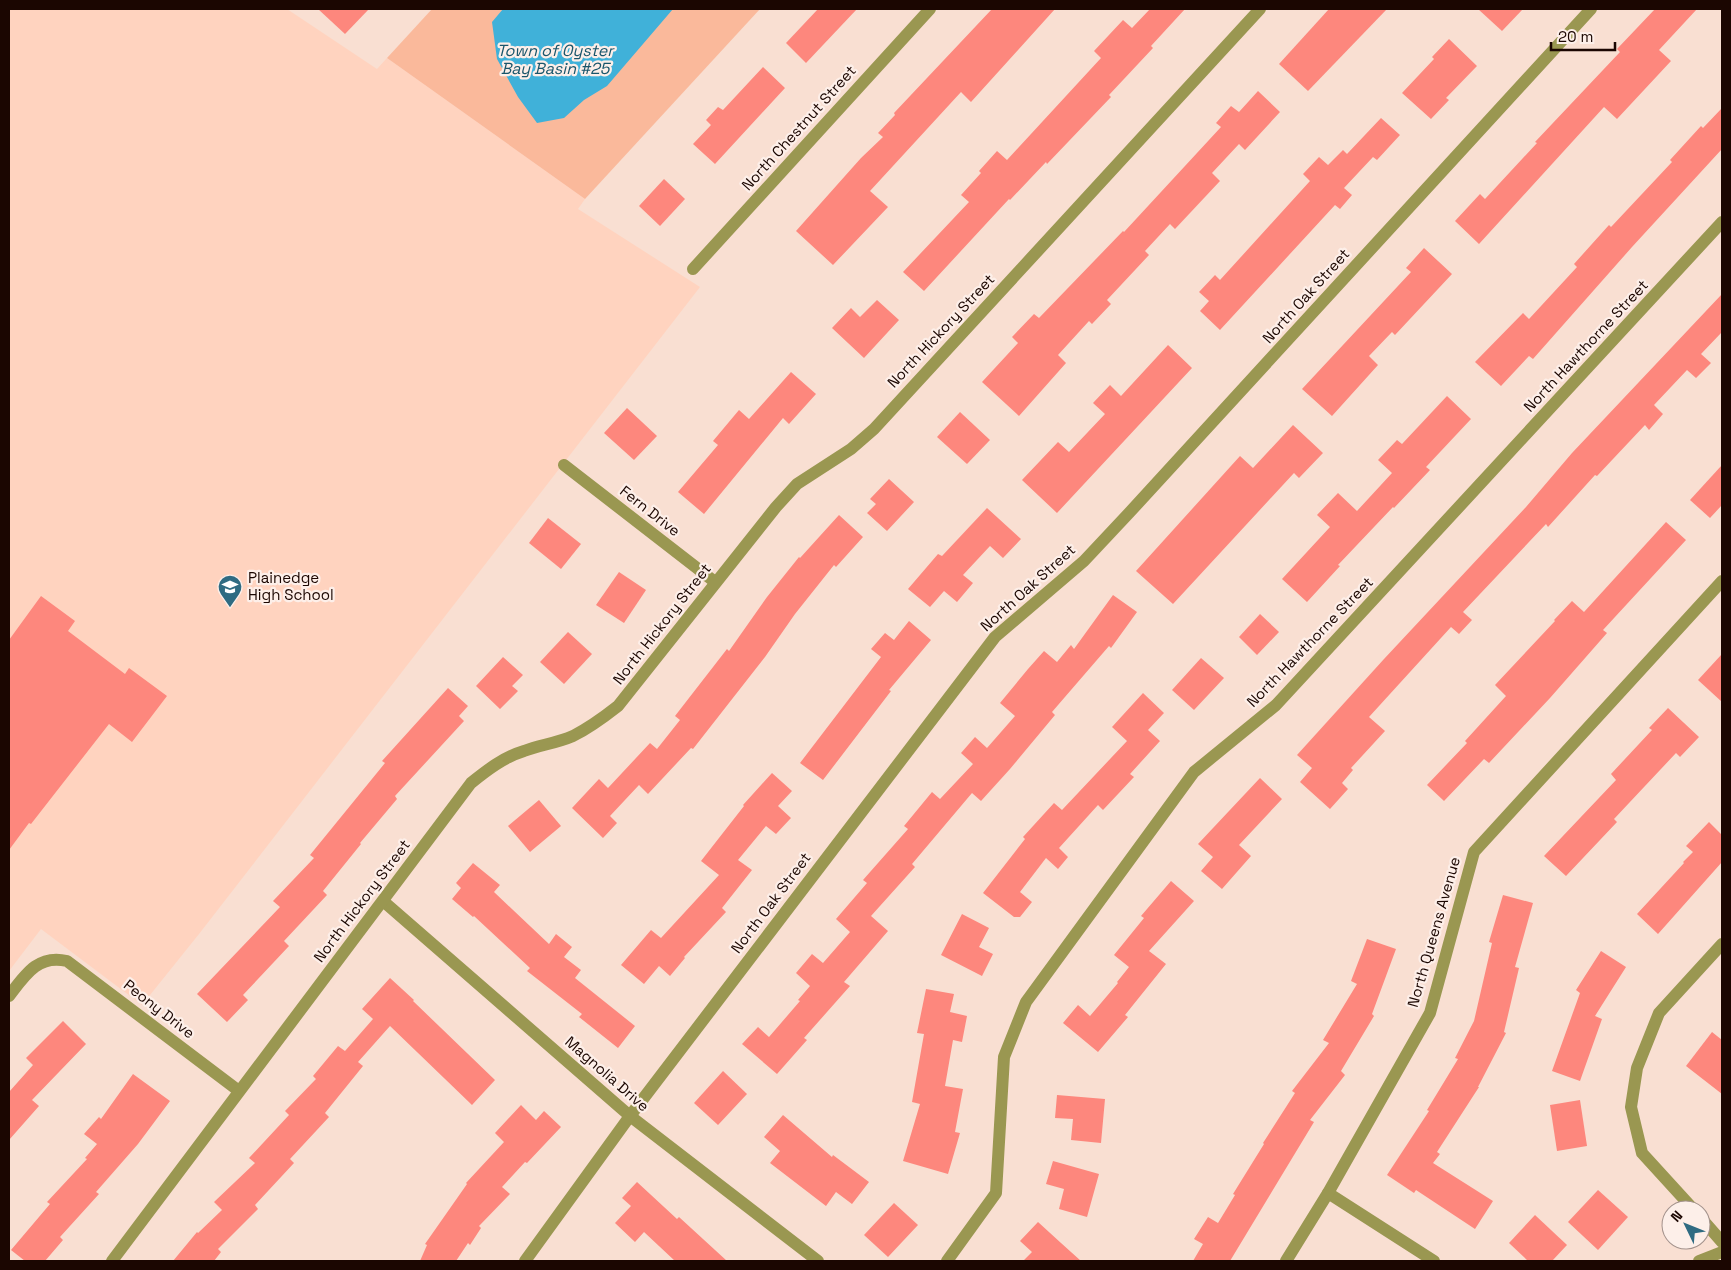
<svg xmlns="http://www.w3.org/2000/svg" width="1731" height="1270" font-family="'Space Grotesk',sans-serif">
<style>
.built{fill:#ffd3bf}
.green{fill:#fab99b}
.water{fill:#40b1d9}
.building{fill:#fd877d}
.lines{fill:none;stroke-linecap:round;stroke-linejoin:round}
.minor{stroke:#9a9751;stroke-width:12}
.labels{text-anchor:middle;stroke-width:4.5;stroke-linejoin:round;paint-order:stroke}
.street-label{font-size:15px;fill:#1b0601;stroke:#fdefe9}
.poi-label{font-size:15px;fill:#1b0601;stroke:#fdefe9;text-anchor:start}
.water-label{font-size:16px;font-style:italic;fill:#19556b;stroke:#fdefe9}
</style>
<rect width="100%" height="100%" fill="#f9dfd2"/>
<path class="built" d="M 9,9 L 287,9 L 377,69 L 387,58 L 585,199 L 578,209 L 700,287 L 199,934 L 142,1005 L 41,929 L 9,971 Z"/>
<path class="green" d="M 432,9 L 760,9 L 585,199 L 387,58 Z"/>
<path class="water" d="M 503,9 L 673,9 L 607,86 L 584,100 L 564,118 L 537,123 L 518,97 L 497,59 L 492,22 Z"/>
<g class="building">
<path d="M 318,9 L 369,9 L 345,34 Z"/>
<path d="M 818,9 L 857,9 L 806,63 L 786,43 Z"/>
<path d="M 992,9 L 1055,9 L 971,102 L 961,92 L 870,191 L 888,207 L 833,265 L 796,231 L 861,158 L 883,137 L 878,133 L 895,115 L 894,113 Z"/>
<path d="M 1150,9 L 1185,9 L 1151,46 L 1153,48 L 1109,95 L 1111,97 L 1047,164 L 1046,162 L 1010,200 L 1009,199 L 924,291 L 903,272 L 969,202 L 961,195 L 981,173 L 979,171 L 997,151 L 1007,160 L 1101,58 L 1094,51 L 1123,20 L 1132,28 Z"/>
<path d="M 1329,9 L 1387,9 L 1308,91 L 1279,64 Z"/>
<path d="M 1478,9 L 1523,9 L 1502,31 Z"/>
<path d="M 1655,9 L 1697,9 L 1659,50 L 1671,61 L 1617,119 L 1604,107 L 1479,244 L 1455,221 L 1480,194 L 1485,199 L 1537,143 L 1535,142 L 1620,52 L 1617,49 Z"/>
<path d="M 1449,39 L 1477,66 L 1446,98 L 1449,100 L 1431,119 L 1402,93 L 1434,59 L 1432,57 Z"/>
<path d="M 763,67 L 785,88 L 715,164 L 693,144 L 711,125 L 706,120 L 718,107 L 723,110 Z"/>
<path d="M 1258,91 L 1280,112 L 1245,150 L 1239,144 L 1212,173 L 1220,181 L 1175,229 L 1170,224 L 1145,251 L 1149,255 L 1107,300 L 1111,304 L 1092,324 L 1089,321 L 1058,355 L 1066,363 L 1019,416 L 982,382 L 1018,343 L 1012,337 L 1034,314 L 1039,318 L 1123,231 L 1124,232 L 1221,127 L 1216,123 L 1231,106 L 1239,112 Z"/>
<path d="M 1722,108 L 1722,149 L 1632,247 L 1533,359 L 1529,356 L 1501,386 L 1475,362 L 1523,313 L 1529,319 L 1577,267 L 1574,264 L 1609,225 L 1611,227 L 1672,162 L 1670,160 L 1701,126 L 1703,128 Z"/>
<path d="M 1381,118 L 1400,135 L 1377,160 L 1373,157 L 1344,188 L 1352,195 L 1340,209 L 1335,205 L 1220,330 L 1200,311 L 1209,301 L 1199,292 L 1215,275 L 1220,280 L 1310,181 L 1303,174 L 1319,157 L 1328,165 L 1343,150 L 1347,154 Z"/>
<path d="M 664,179 L 685,199 L 660,226 L 639,206 Z"/>
<path d="M 1424,248 L 1452,274 L 1395,335 L 1392,332 L 1369,356 L 1378,365 L 1332,416 L 1302,389 L 1411,272 L 1406,268 Z"/>
<path d="M 1722,294 L 1722,332 L 1701,354 L 1711,363 L 1696,378 L 1687,370 L 1654,405 L 1663,414 L 1649,430 L 1645,425 L 1597,476 L 1595,475 L 1548,527 L 1546,524 L 1463,612 L 1472,620 L 1459,634 L 1451,627 L 1369,717 L 1385,731 L 1351,768 L 1353,770 L 1342,783 L 1348,789 L 1330,809 L 1300,782 L 1312,768 L 1297,755 L 1384,659 L 1526,507 L 1572,453 Z"/>
<path d="M 877,300 L 899,320 L 864,358 L 832,328 L 851,308 L 860,317 Z"/>
<path d="M 1168,345 L 1192,368 L 1057,513 L 1022,480 L 1058,442 L 1069,452 L 1105,414 L 1093,403 L 1110,385 L 1121,396 Z"/>
<path d="M 791,372 L 816,394 L 789,424 L 783,418 L 704,514 L 678,492 L 718,445 L 713,441 L 739,410 L 749,419 Z"/>
<path d="M 1447,396 L 1471,419 L 1426,467 L 1430,470 L 1394,508 L 1393,507 L 1338,565 L 1340,566 L 1307,602 L 1282,579 L 1330,527 L 1317,515 L 1338,493 L 1357,511 L 1392,473 L 1378,460 L 1397,440 L 1402,444 Z"/>
<path d="M 627,408 L 657,436 L 634,460 L 604,433 Z"/>
<path d="M 960,412 L 990,440 L 967,464 L 937,437 Z"/>
<path d="M 1293,425 L 1323,453 L 1299,478 L 1294,473 L 1173,604 L 1136,571 L 1240,456 L 1253,468 Z"/>
<path d="M 1722,465 L 1722,505 L 1710,518 L 1690,500 Z"/>
<path d="M 889,479 L 914,502 L 887,531 L 867,513 L 876,504 L 870,499 Z"/>
<path d="M 987,508 L 1021,539 L 1003,558 L 990,546 L 963,575 L 973,583 L 957,602 L 944,591 L 930,607 L 908,589 L 938,554 L 942,556 Z"/>
<path d="M 839,515 L 863,537 L 836,567 L 834,565 L 795,614 L 765,657 L 693,749 L 691,748 L 648,794 L 639,785 L 610,816 L 617,823 L 603,838 L 572,808 L 599,779 L 608,788 L 650,743 L 657,749 L 680,720 L 675,716 L 727,649 L 729,651 L 767,597 L 799,557 L 800,558 Z"/>
<path d="M 548,518 L 581,544 L 561,569 L 529,543 Z"/>
<path d="M 1666,522 L 1686,540 L 1603,630 L 1607,633 L 1550,698 L 1489,763 L 1484,759 L 1444,801 L 1427,785 L 1467,743 L 1465,741 L 1506,696 L 1495,685 L 1555,621 L 1554,620 L 1572,601 L 1584,612 Z"/>
<path d="M 619,572 L 646,590 L 624,623 L 596,605 Z"/>
<path d="M 1113,595 L 1137,612 L 1111,648 L 1109,646 L 1052,712 L 1055,715 L 1010,769 L 981,801 L 972,793 L 912,864 L 915,867 L 871,916 L 888,931 L 844,982 L 850,986 L 804,1038 L 807,1040 L 777,1074 L 742,1044 L 758,1027 L 769,1037 L 800,1001 L 798,1000 L 810,986 L 796,973 L 812,954 L 823,963 L 850,932 L 836,919 L 867,883 L 863,880 L 908,829 L 904,826 L 932,792 L 940,799 L 973,764 L 961,753 L 975,737 L 987,748 L 1015,716 L 1000,703 L 1028,669 L 1044,651 L 1057,662 L 1071,645 L 1074,649 Z"/>
<path d="M 41,596 L 75,621 L 68,631 L 125,674 L 129,668 L 167,696 L 132,742 L 109,724 L 31,824 L 29,823 L 9,850 L 9,640 Z"/>
<path d="M 1260,614 L 1279,632 L 1257,655 L 1239,637 Z"/>
<path d="M 909,621 L 931,640 L 889,690 L 891,691 L 823,780 L 800,763 L 881,657 L 871,649 L 885,633 L 894,640 Z"/>
<path d="M 568,632 L 592,654 L 564,684 L 540,662 Z"/>
<path d="M 1722,654 L 1722,702 L 1698,680 Z"/>
<path d="M 503,657 L 523,675 L 512,686 L 518,691 L 500,709 L 476,686 Z"/>
<path d="M 1201,658 L 1224,678 L 1194,710 L 1172,690 Z"/>
<path d="M 448,688 L 468,706 L 459,716 L 464,721 L 395,796 L 397,799 L 360,843 L 361,844 L 323,891 L 327,895 L 284,941 L 289,946 L 243,995 L 248,1000 L 227,1022 L 197,994 L 280,907 L 273,901 L 314,858 L 310,855 L 385,763 L 382,761 Z"/>
<path d="M 1143,693 L 1164,713 L 1148,730 L 1160,741 L 1130,774 L 1134,777 L 1103,810 L 1098,805 L 1059,848 L 1068,857 L 1058,869 L 1046,858 L 1020,892 L 1032,902 L 1020,917 L 1014,917 L 983,893 L 1025,839 L 1023,837 L 1054,803 L 1062,810 L 1127,741 L 1112,727 Z"/>
<path d="M 1668,708 L 1699,737 L 1680,757 L 1676,753 L 1614,819 L 1617,822 L 1566,876 L 1544,856 L 1616,780 L 1611,774 L 1652,730 L 1649,728 Z"/>
<path d="M 772,773 L 792,791 L 778,806 L 791,818 L 776,834 L 766,826 L 738,860 L 752,870 L 722,908 L 726,912 L 684,957 L 685,958 L 670,976 L 659,966 L 644,984 L 621,965 L 651,930 L 661,938 L 719,875 L 701,861 L 744,806 L 743,805 Z"/>
<path d="M 1260,778 L 1282,799 L 1239,845 L 1251,856 L 1222,889 L 1201,871 L 1213,857 L 1198,844 Z"/>
<path d="M 539,800 L 561,826 L 530,852 L 508,826 Z"/>
<path d="M 1709,822 L 1722,835 L 1722,862 L 1658,934 L 1637,914 L 1684,863 L 1683,862 L 1693,852 L 1686,846 Z"/>
<path d="M 473,863 L 500,885 L 494,892 L 549,944 L 556,934 L 572,947 L 564,957 L 581,970 L 575,978 L 635,1026 L 618,1048 L 579,1017 L 582,1014 L 527,971 L 530,968 L 474,916 L 473,917 L 452,899 L 461,888 L 456,883 Z"/>
<path d="M 1171,881 L 1194,901 L 1149,951 L 1166,964 L 1125,1015 L 1128,1017 L 1098,1052 L 1063,1023 L 1078,1005 L 1090,1016 L 1118,983 L 1117,982 L 1129,967 L 1114,955 L 1144,918 L 1141,916 Z"/>
<path d="M 1503,895 L 1533,903 L 1515,967 L 1519,968 L 1504,1032 L 1506,1033 L 1478,1087 L 1479,1087 L 1437,1152 L 1440,1154 L 1433,1163 L 1493,1201 L 1475,1229 L 1416,1190 L 1414,1193 L 1387,1175 L 1429,1111 L 1427,1110 L 1458,1059 L 1455,1058 L 1474,1021 L 1492,943 L 1489,942 Z"/>
<path d="M 962,914 L 989,928 L 979,947 L 993,954 L 982,976 L 941,955 Z"/>
<path d="M 1367,939 L 1396,949 L 1372,1014 L 1374,1016 L 1341,1071 L 1345,1075 L 1310,1120 L 1314,1122 L 1230,1261 L 1193,1261 L 1203,1244 L 1194,1239 L 1208,1217 L 1218,1223 L 1235,1195 L 1233,1194 L 1264,1144 L 1263,1143 L 1295,1093 L 1292,1091 L 1329,1043 L 1323,1040 L 1357,984 L 1351,981 Z"/>
<path d="M 1601,951 L 1626,967 L 1595,1016 L 1602,1019 L 1580,1081 L 1552,1071 L 1580,993 L 1576,990 Z"/>
<path d="M 390,978 L 414,1000 L 413,1001 L 495,1080 L 472,1105 L 390,1026 L 358,1062 L 363,1066 L 325,1113 L 329,1117 L 290,1159 L 294,1163 L 255,1205 L 258,1209 L 218,1249 L 221,1252 L 214,1261 L 173,1261 L 197,1232 L 198,1233 L 222,1210 L 214,1202 L 255,1163 L 249,1158 L 289,1115 L 285,1111 L 316,1079 L 313,1076 L 338,1046 L 345,1051 L 373,1019 L 362,1009 Z"/>
<path d="M 926,989 L 954,994 L 950,1012 L 967,1016 L 962,1042 L 953,1040 L 945,1086 L 963,1089 L 955,1132 L 960,1133 L 948,1174 L 903,1161 L 920,1104 L 912,1102 L 924,1034 L 917,1033 Z"/>
<path d="M 63,1021 L 86,1044 L 32,1100 L 39,1106 L 9,1140 L 9,1092 L 33,1065 L 26,1058 Z"/>
<path d="M 1712,1032 L 1722,1040 L 1722,1094 L 1686,1066 Z"/>
<path d="M 723,1071 L 747,1094 L 718,1125 L 694,1103 Z"/>
<path d="M 133,1074 L 170,1101 L 138,1144 L 96,1192 L 99,1194 L 60,1237 L 63,1240 L 45,1261 L 25,1261 L 11,1250 L 50,1204 L 47,1202 L 87,1159 L 85,1158 L 97,1144 L 84,1134 L 99,1117 L 101,1119 Z"/>
<path d="M 1057,1095 L 1105,1099 L 1101,1143 L 1071,1140 L 1073,1119 L 1055,1118 Z"/>
<path d="M 1580,1100 L 1587,1146 L 1557,1151 L 1550,1105 Z"/>
<path d="M 521,1105 L 536,1120 L 544,1111 L 561,1127 L 527,1163 L 525,1162 L 502,1187 L 510,1194 L 479,1226 L 481,1228 L 470,1245 L 468,1243 L 456,1261 L 420,1261 L 427,1245 L 425,1244 L 467,1184 L 466,1183 L 504,1142 L 495,1133 Z"/>
<path d="M 783,1115 L 832,1157 L 833,1155 L 869,1182 L 852,1204 L 836,1192 L 826,1206 L 770,1163 L 780,1151 L 764,1137 Z"/>
<path d="M 1053,1161 L 1099,1174 L 1087,1217 L 1059,1209 L 1064,1189 L 1046,1184 Z"/>
<path d="M 637,1182 L 677,1219 L 679,1217 L 727,1261 L 675,1261 L 644,1232 L 635,1242 L 615,1223 L 631,1206 L 622,1198 Z"/>
<path d="M 1598,1190 L 1628,1217 L 1598,1250 L 1568,1222 Z"/>
<path d="M 894,1203 L 918,1225 L 888,1257 L 864,1235 Z"/>
<path d="M 1535,1215 L 1567,1245 L 1552,1261 L 1528,1261 L 1509,1243 Z"/>
<path d="M 1038,1222 L 1061,1243 L 1081,1261 L 1023,1261 L 1032,1252 L 1020,1241 Z"/>
</g>
<g class="lines">
<g class="minor">
<path d="M 693,269 L 930,9"/>
<path d="M 564,465 L 715,582"/>
<path d="M 383,901 L 630,1116 L 818,1261"/>
<path d="M 9,996 C 25,975 38,954 67,961 L 239,1091"/>
<path d="M 1328,1193 L 1434,1261"/>
<path d="M 1694,1210 L 1642,1153 L 1631,1107 L 1637,1068 L 1659,1013 L 1722,944"/>
<path d="M 1701,1218 L 1722,1242"/>
<path d="M 112,1261 L 471,783 C 487,770 504,757 524,751 C 540,745 557,743 573,736 C 589,728 604,717 618,706 L 776,507 L 797,484 L 851,449 L 874,429 L 1260,9"/>
<path d="M 525,1261 L 630,1116 L 995,637 L 1084,561 L 1129,513 L 1591,9"/>
<path d="M 947,1261 L 996,1193 L 1004,1057 L 1026,1002 L 1194,772 L 1276,705 L 1722,222"/>
<path d="M 1286,1261 L 1328,1193 L 1430,1013 L 1474,852 L 1722,581"/>
<path d="M 1699,1261 L 1722,1252"/>
</g>
</g>
<defs>
<symbol id="school-pin" viewBox="-11 -11 22 30"><path d="M0 17L-7.5 6A9.5 9.5 0 1 1 7.5 6Z" fill="#2f6b82" stroke="#fdefe9"/><path d="M0-5L7-2L0 1L-7-2ZM-4 1L0 2.5L4 1V4Q0 6-4 4Z" fill="#fff"/></symbol>
</defs>
<g fill-rule="evenodd">
<use href="#school-pin" x="216" y="573" width="28" height="38"/>
</g>
<g class="labels">
<g class="street-label">
<text transform="translate(799 128) rotate(-48)" y="5">North Chestnut Street</text>
<text transform="translate(1306 296) rotate(-48)" y="5">North Oak Street</text>
<text transform="translate(941 331) rotate(-47)" y="5">North Hickory Street</text>
<text transform="translate(1586 346) rotate(-47)" y="5">North Hawthorne Street</text>
<text transform="translate(650 511) rotate(38)" y="5">Fern Drive</text>
<text transform="translate(1028 588) rotate(-42)" y="5">North Oak Street</text>
<text transform="translate(662 624) rotate(-52)" y="5">North Hickory Street</text>
<text transform="translate(1310 642) rotate(-46)" y="5">North Hawthorne Street</text>
<text transform="translate(362 901) rotate(-53)" y="5">North Hickory Street</text>
<text transform="translate(771 903) rotate(-53)" y="5">North Oak Street</text>
<text transform="translate(1434 932) rotate(-74)" y="5">North Queens Avenue</text>
<text transform="translate(159 1009) rotate(38)" y="5">Peony Drive</text>
<text transform="translate(607 1074) rotate(41)" y="5">Magnolia Drive</text>
</g>
<g class="poi-label">
<text x="248" y="583">Plainedge<tspan x="248" dy="17">High School</tspan></text>
</g>
<g class="water-label">
<text x="555" y="56">Town of Oyster<tspan x="555" dy="18">Bay Basin #25</tspan></text>
</g>
</g>
<rect width="1731" height="1270" fill="none" stroke="#1b0601" stroke-width="20"/>
<g transform="translate(1686 1225) rotate(313)"><circle r="24" fill="#fdefe9" stroke="#a3928c"/>
<path d="M0-4L9 19L0 12L-9 19Z" fill="#2f6b82"/>
<text y="-8" font-size="14" font-weight="bold" text-anchor="middle" fill="#1b0601">N</text>
</g>
<path d="M1551 42v8h64v-8" fill="none" stroke="#1b0601" stroke-width="2.5"/>
<text x="1558" y="42" font-size="15" fill="#1b0601" stroke="#fdefe9" stroke-width="4" paint-order="stroke">20 m</text>
</svg>
